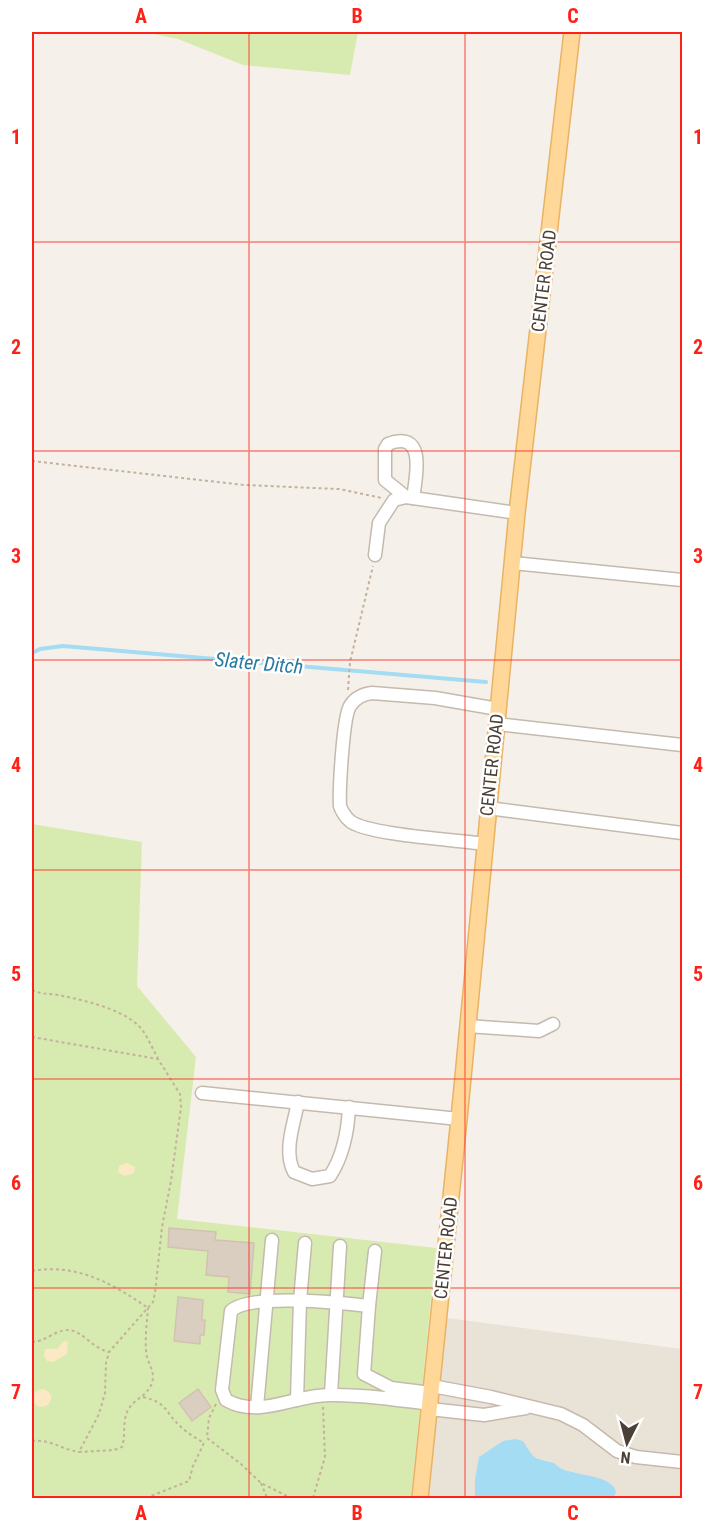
<svg xmlns="http://www.w3.org/2000/svg" width="714" height="1530" font-family="'Roboto Condensed',sans-serif">
<style>
.residential{fill:#e9e2d7}
.green{fill:#d7ebb1}
.sand{fill:#fae9c4}
.water{fill:#a4dcf4}
.lines{fill:none;stroke-linecap:round;stroke-linejoin:round}
.stream{stroke:#a4dcf4;stroke-width:4}
.building{fill:#dacec1;stroke:#d3c2b1;stroke-width:1.5}
.minor-casing{stroke:#c4baae;stroke-width:15}
.major-casing{stroke:#e9b363;stroke-width:18}
.path{stroke:#c4b19c;stroke-width:2;stroke-dasharray:3 3;stroke-linecap:butt}
.minor{stroke:#fff;stroke-width:12}
.major{stroke:#ffd799;stroke-width:15}
.grid{fill:none;stroke:#ff2117;stroke-width:1.5;stroke-opacity:0.55}
.labels{text-anchor:middle;stroke-width:5;stroke-linejoin:round;paint-order:stroke}
.street-label{font-size:18px;fill:#4a4037;stroke:#fff}
.water-label{font-size:20px;font-style:italic;fill:#267aa2;stroke:#fff}
.neatline{fill:none;stroke:#ff2117;stroke-width:2}
.grid-label{font-size:20px;text-anchor:middle;font-weight:bold;fill:#ff2117}
</style>
<rect width="100%" height="100%" fill="#f5f0e9"/>
<path class="residential" d="M 439,1317 L 682,1349 L 682,1498 L 420,1498 Z"/>
<g class="green">
<path d="M 144,32 L 358,32 L 350,75 L 243,65 L 178,39 Z"/>
<path d="M 32,824 L 142,842 L 137,986 L 196,1057 L 177,1219 L 436,1248 L 411,1498 L 32,1498 Z"/>
</g>
<g class="sand">
<path d="M 127,1163 L 135,1167 L 134,1173 L 124,1176 L 118,1172 L 119,1166 Z"/>
<path d="M 64,1341 L 68,1342 L 67,1354 L 53,1362 L 47,1361 L 44,1356 L 45,1349 L 57,1349 Z"/>
<circle cx="42" cy="1398" r="9"/>
</g>
<path class="water" d="M 515,1439 L 523,1441 C 536,1461 531,1457 554,1463 C 566,1478 608,1471 616,1491 L 614,1498 L 475,1498 L 475,1480 L 479,1457 L 503,1441 Z"/>
<g class="lines">
<path class="stream" d="M 32,653 L 40,649 L 63,646 L 486,682"/>
</g>
<g class="building">
<path d="M 169,1228 L 216,1232 L 215,1240 L 254,1243 L 250,1294 L 228,1292 L 229,1277 L 206,1275 L 208,1251 L 168,1247 Z"/>
<path d="M 178,1297 L 203,1300 L 202,1320 L 205,1320 L 204,1335 L 200,1335 L 200,1344 L 174,1341 Z"/>
<path d="M 198,1389 L 211,1407 L 192,1421 L 179,1403 Z"/>
</g>
<g class="lines">
<defs>
<g id="minor">
<path d="M 406,497 L 385,480 L 385,449 L 388,444 C 427,429 416,477 413,498"/>
<path d="M 375,555 L 379,523 L 394,500 L 406,497 L 517,513"/>
<path d="M 513,563 L 682,580"/>
<path d="M 497,724 L 682,745"/>
<path d="M 488,808 L 682,833"/>
<path d="M 485,844 C 458,840 367,835 350,821 C 346,818 341,810 340,806 C 339,790 343,717 350,706 C 355,698 363,694 372,693 L 435,698 L 498,709"/>
<path d="M 467,1026 L 539,1031 L 553,1024"/>
<path d="M 202,1093 L 459,1119"/>
<path d="M 298,1102 C 294,1124 283,1151 294,1172 L 312,1179 L 330,1176 C 343,1156 348,1130 349,1107"/>
<path d="M 369,1306 L 375,1251"/>
<path d="M 432,1386 L 491,1397 L 561,1414 L 583,1425 L 617,1451 L 636,1457 L 682,1462"/>
<path d="M 331,1394 L 340,1246"/>
<path d="M 297,1400 L 300,1301 L 305,1243"/>
<path d="M 430,1404 C 397,1400 362,1394 329,1395 C 294,1395 259,1419 226,1400 L 222,1390 L 231,1311 C 249,1293 342,1303 369,1306 L 364,1374 L 391,1388 L 431,1393"/>
<path d="M 257,1407 L 272,1240"/>
<path d="M 430,1409 L 484,1415 L 526,1408"/>
</g>
<path id="major" d="M 420,1498 L 459,1119 L 517,513 L 572,32"/>
</defs>
<use href="#minor" class="minor-casing"/>
<use href="#major" class="major-casing"/>
<g class="path">
<path d="M 32,461 L 244,485 L 339,489 L 382,498"/>
<path d="M 348,690 L 350,662 L 373,566"/>
<path d="M 32,990 C 42,995 51,993 63,996 C 87,1001 132,1011 145,1034 C 150,1042 153,1050 158,1058"/>
<path d="M 32,1037 L 158,1059 L 180,1094 L 181,1107 L 171,1181 L 162,1227 L 155,1293 L 153,1302 L 109,1352 L 106,1363 L 105,1393 L 99,1414 L 79,1452 L 114,1450 L 122,1447 C 126,1435 122,1421 128,1410 C 135,1397 152,1395 153,1377 C 153,1368 146,1360 146,1350 C 145,1336 147,1322 148,1308"/>
<path d="M 32,1271 C 76,1263 112,1283 148,1308"/>
<path d="M 32,1342 C 45,1342 55,1330 68,1330 C 82,1330 93,1349 109,1352"/>
<path d="M 143,1397 C 168,1403 164,1411 180,1426 C 187,1433 196,1438 204,1443 L 193,1466 L 189,1481 L 146,1498"/>
<path d="M 216,1404 L 209,1418 L 207,1438 L 241,1464 L 261,1483 L 291,1498"/>
<path d="M 32,1441 C 51,1439 60,1449 79,1452"/>
<path d="M 261,1483 L 267,1498"/>
<path d="M 313,1498 L 325,1457 L 323,1407"/>
</g>
<use href="#minor" class="minor"/>
<use href="#major" class="major"/>
</g>
<path class="grid" d="M 249,32 L 249,1498M 465,32 L 465,1498M 32,242 L 682,242M 32,451 L 682,451M 32,660 L 682,660M 32,870 L 682,870M 32,1079 L 682,1079M 32,1288 L 682,1288"/>
<g class="labels">
<g class="street-label">
<text transform="translate(544 281) rotate(-83)" y="6">CENTER ROAD</text>
<text transform="translate(492 765) rotate(-84)" y="6">CENTER ROAD</text>
<text transform="translate(446 1248) rotate(-84)" y="6">CENTER ROAD</text>
</g>
<g class="water-label">
<text transform="translate(259 663) rotate(5)" y="7">Slater Ditch</text>
</g>
</g>
<rect width="714" height="1530" fill="none" stroke="#ffffff" stroke-width="66"/>
<g transform="translate(627 1443) rotate(186)" stroke="#ffffff" stroke-width="4.5" paint-order="stroke">
<path d="M0-4.5L10 22L0 15L-10 22Z" fill="#4a4037"/>
<text y="-9" font-size="16" font-weight="bold" text-anchor="middle" fill="#4a4037">N</text>
</g>
<rect x="33" y="33" width="648" height="1464" class="neatline"/>
<g class="grid-label">
<text x="141" y="23">A</text>
<text x="357" y="23">B</text>
<text x="573" y="23">C</text>
<text x="16" y="144">1</text>
<text x="698" y="144">1</text>
<text x="16" y="354">2</text>
<text x="698" y="354">2</text>
<text x="16" y="563">3</text>
<text x="698" y="563">3</text>
<text x="16" y="772">4</text>
<text x="698" y="772">4</text>
<text x="16" y="981">5</text>
<text x="698" y="981">5</text>
<text x="16" y="1190">6</text>
<text x="698" y="1190">6</text>
<text x="16" y="1399">7</text>
<text x="698" y="1399">7</text>
<text x="141" y="1520">A</text>
<text x="357" y="1520">B</text>
<text x="573" y="1520">C</text>
</g>
</svg>
